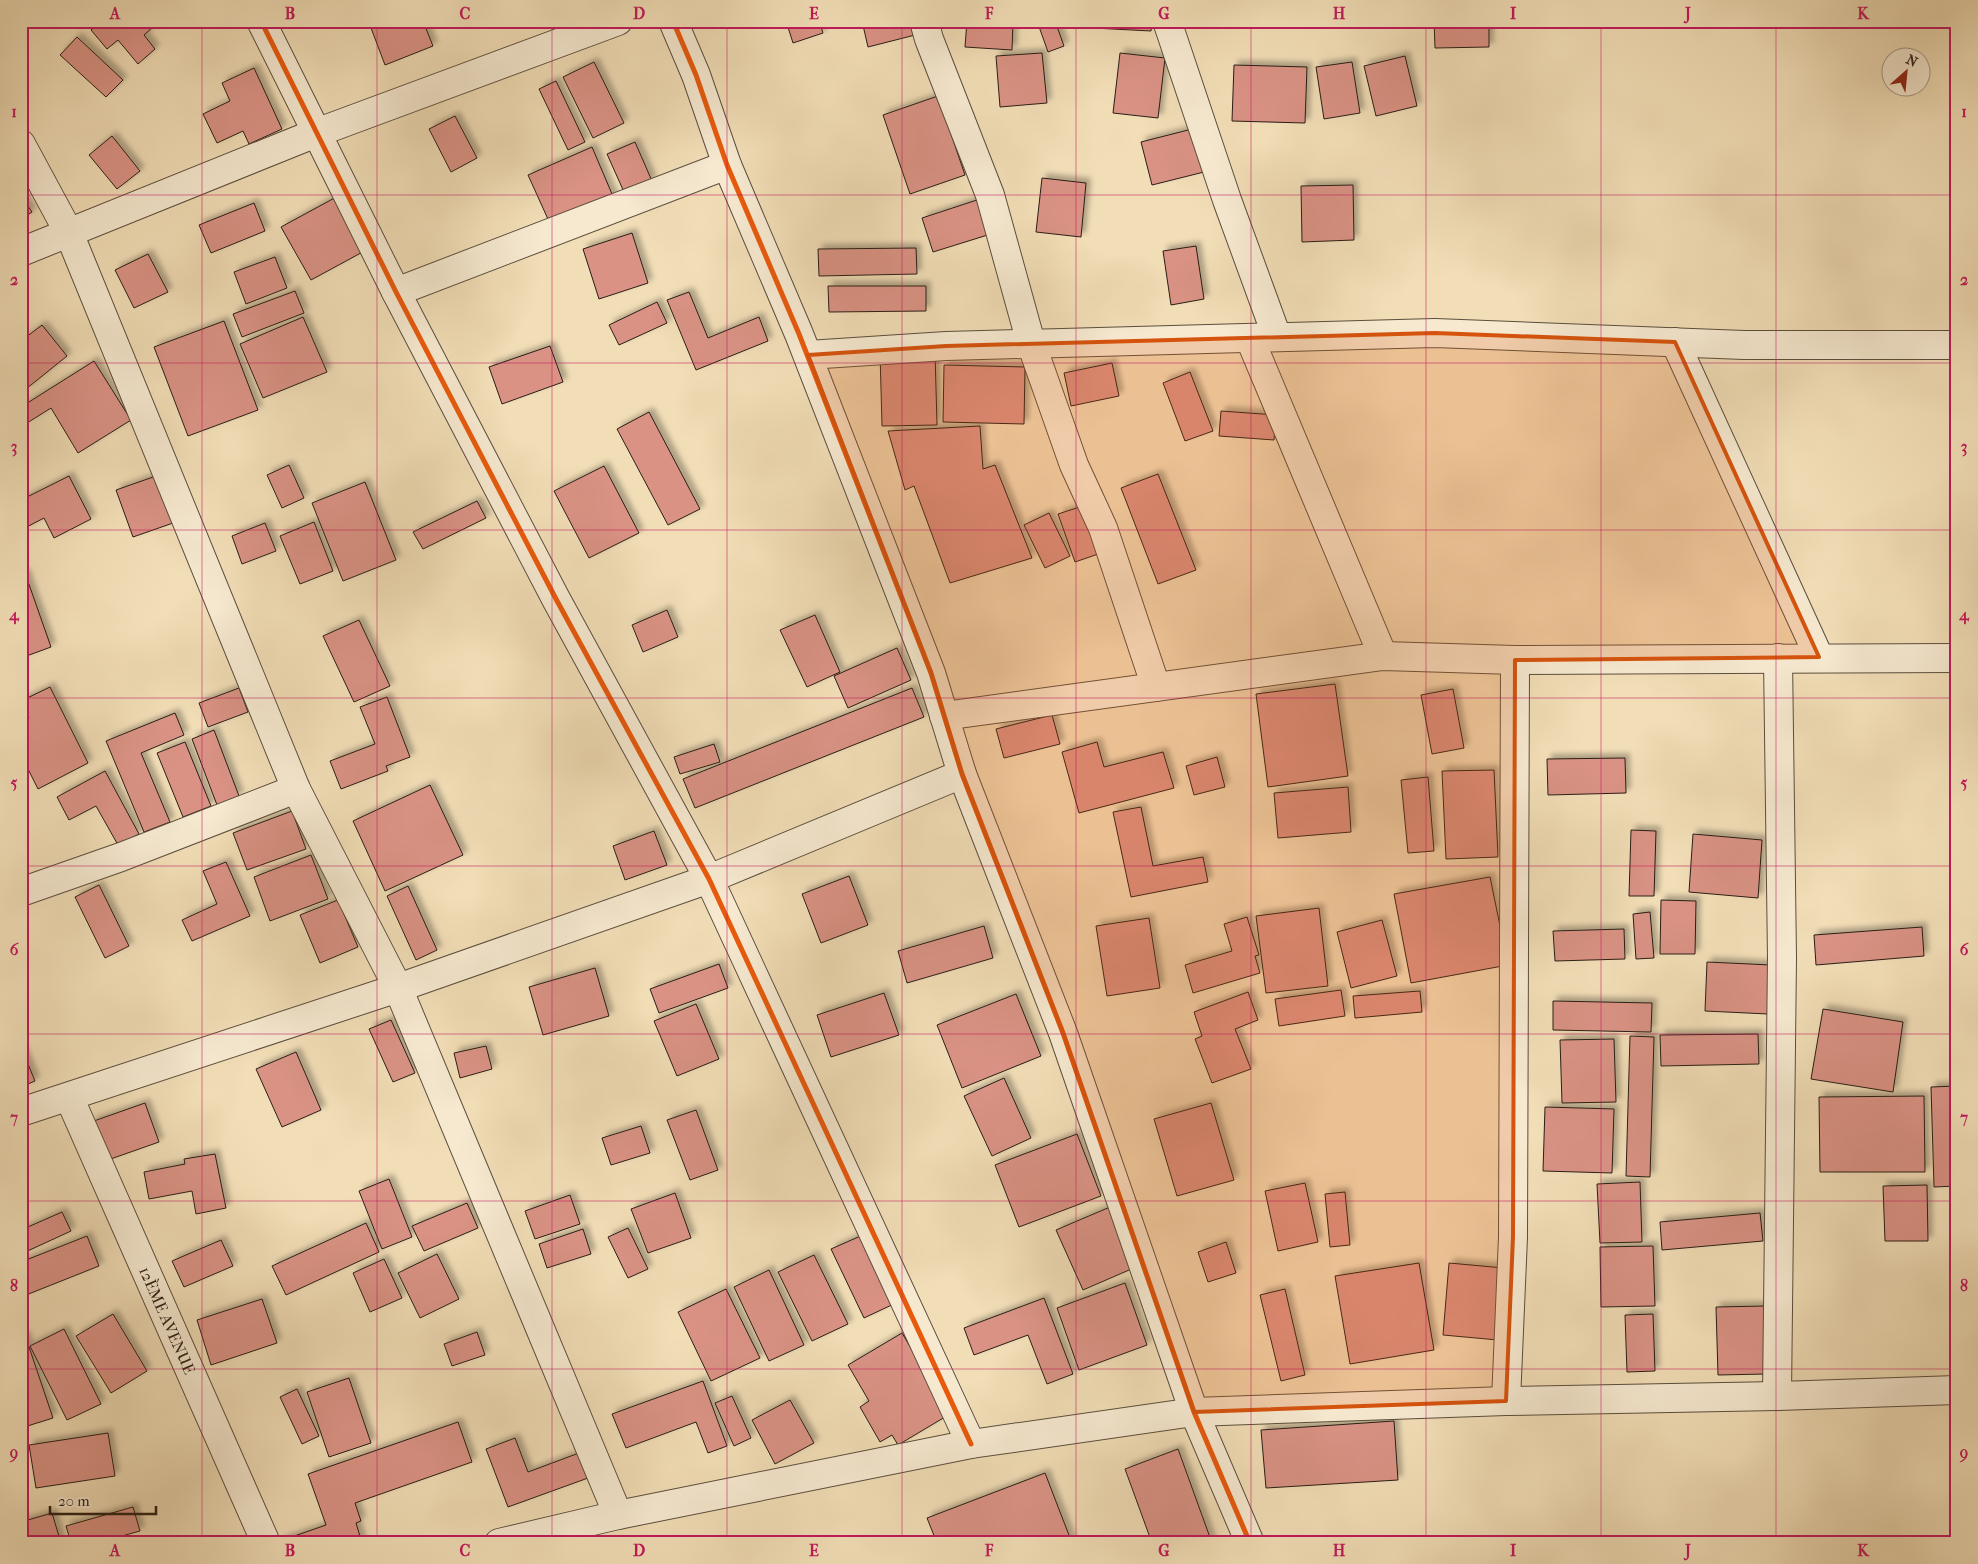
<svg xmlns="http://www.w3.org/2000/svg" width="1978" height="1564" font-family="'IM FELL French Canon',serif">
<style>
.building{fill:#d99284;stroke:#291e15;filter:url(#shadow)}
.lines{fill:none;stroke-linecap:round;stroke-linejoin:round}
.minor-casing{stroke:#5b4e3d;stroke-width:30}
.minor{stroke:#f6e9d0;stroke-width:28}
.cycleway-casing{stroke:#f6e9d0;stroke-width:8}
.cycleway{stroke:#e8590c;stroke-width:5}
.marked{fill:#d5530d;fill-opacity:0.2;stroke:#d5530d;stroke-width:4;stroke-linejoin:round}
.grid{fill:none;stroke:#c2185b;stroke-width:1;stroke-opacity:0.55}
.labels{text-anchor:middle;stroke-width:5;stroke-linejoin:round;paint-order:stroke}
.street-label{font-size:16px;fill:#291e15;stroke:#f6e9d0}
.neatline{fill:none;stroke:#c2185b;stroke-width:2}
.grid-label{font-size:16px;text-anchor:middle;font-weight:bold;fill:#c2185b}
</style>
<defs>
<filter id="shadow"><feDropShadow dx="4.5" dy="-4.5" stdDeviation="2.5" flood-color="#0004"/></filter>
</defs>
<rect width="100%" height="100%" fill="#f1ddb6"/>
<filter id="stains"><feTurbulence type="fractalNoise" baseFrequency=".004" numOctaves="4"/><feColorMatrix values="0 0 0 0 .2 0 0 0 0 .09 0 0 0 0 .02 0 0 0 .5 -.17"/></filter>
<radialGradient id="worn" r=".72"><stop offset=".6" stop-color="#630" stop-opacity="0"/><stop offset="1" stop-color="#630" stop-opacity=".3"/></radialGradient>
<g class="building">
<path d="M 102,21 L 160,21 L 144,35 L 155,49 L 138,64 L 118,40 L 107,49 L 91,30 Z"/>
<path d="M 389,21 L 423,21 L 433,46 L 385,65 L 371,28 Z"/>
<path d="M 786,21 L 819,21 L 823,33 L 793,43 Z"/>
<path d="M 862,21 L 915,21 L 919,34 L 868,47 Z"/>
<path d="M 967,21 L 1013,21 L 1012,50 L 965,47 Z"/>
<path d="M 1037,21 L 1055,21 L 1064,46 L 1048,52 Z"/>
<path d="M 1074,21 L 1152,21 L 1151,31 L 1074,27 Z"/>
<path d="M 1434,21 L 1489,21 L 1489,47 L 1435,48 Z"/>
<path d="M 77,37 L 123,80 L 106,97 L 60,55 Z"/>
<path d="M 1042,53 L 1047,103 L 1000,107 L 996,56 Z"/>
<path d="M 1120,53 L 1165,58 L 1158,118 L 1113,113 Z"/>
<path d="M 1405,56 L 1417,106 L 1376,116 L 1364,66 Z"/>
<path d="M 594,62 L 624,123 L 593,138 L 563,77 Z"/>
<path d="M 1352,62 L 1360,113 L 1324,119 L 1316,67 Z"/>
<path d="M 1234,65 L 1307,67 L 1305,123 L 1232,121 Z"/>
<path d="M 254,68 L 282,129 L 249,144 L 243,131 L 217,143 L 203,114 L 230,101 L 222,83 Z"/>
<path d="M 556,81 L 585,142 L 568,150 L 539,89 Z"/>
<path d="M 938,96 L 965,175 L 910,194 L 883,115 Z"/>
<path d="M 455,116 L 477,158 L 451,172 L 429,129 Z"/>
<path d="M 1200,127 L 1212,170 L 1152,185 L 1141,142 Z"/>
<path d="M 112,136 L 140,171 L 117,189 L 89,155 Z"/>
<path d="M 635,142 L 652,181 L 624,192 L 607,154 Z"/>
<path d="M 592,147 L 615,201 L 552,228 L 528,175 Z"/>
<path d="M 1042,178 L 1086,183 L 1081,237 L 1036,232 Z"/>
<path d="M 1353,185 L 1354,240 L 1302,242 L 1301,186 Z"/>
<path d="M 340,195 L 370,248 L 311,280 L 281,227 Z"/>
<path d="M 21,196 L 32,212 L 21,219 Z"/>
<path d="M 983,198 L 994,233 L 933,252 L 922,218 Z"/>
<path d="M 254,203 L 265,231 L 211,253 L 199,225 Z"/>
<path d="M 632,233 L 648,283 L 599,299 L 583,249 Z"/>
<path d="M 1196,246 L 1204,299 L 1171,305 L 1163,251 Z"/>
<path d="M 916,248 L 917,274 L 819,276 L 818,249 Z"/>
<path d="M 148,254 L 168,292 L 134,308 L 115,270 Z"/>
<path d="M 275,257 L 287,288 L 246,304 L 234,272 Z"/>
<path d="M 828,286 L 926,286 L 926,311 L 829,312 Z"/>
<path d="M 295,291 L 304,313 L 242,337 L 233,314 Z"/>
<path d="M 689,292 L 708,338 L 759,317 L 768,341 L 696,370 L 667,300 Z"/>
<path d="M 657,302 L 667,323 L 619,345 L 609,325 Z"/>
<path d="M 303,317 L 327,372 L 263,398 L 240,344 Z"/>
<path d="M 224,321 L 258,410 L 188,436 L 154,347 Z"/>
<path d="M 42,325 L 67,356 L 26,389 L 21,383 L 21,341 Z"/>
<path d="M 550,346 L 563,382 L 502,404 L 489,367 Z"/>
<path d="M 935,352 L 937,425 L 882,426 L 880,353 Z"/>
<path d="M 94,361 L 131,420 L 78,453 L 51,408 L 27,423 L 21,413 L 21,407 Z"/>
<path d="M 1112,363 L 1119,396 L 1071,406 L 1064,373 Z"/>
<path d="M 944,365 L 1025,367 L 1024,424 L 943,422 Z"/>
<path d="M 1190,372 L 1213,431 L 1185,441 L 1163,383 Z"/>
<path d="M 1221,411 L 1276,415 L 1274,440 L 1219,436 Z"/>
<path d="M 649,412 L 700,509 L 668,525 L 617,429 Z"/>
<path d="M 980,426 L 983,469 L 995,465 L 1032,558 L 950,583 L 914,486 L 905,490 L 888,431 Z"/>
<path d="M 289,465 L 304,498 L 282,508 L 267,475 Z"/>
<path d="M 604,466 L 639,533 L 589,558 L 554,491 Z"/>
<path d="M 1158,474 L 1196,570 L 1158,584 L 1121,488 Z"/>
<path d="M 69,476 L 91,519 L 54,538 L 44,518 L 21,530 L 21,500 Z"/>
<path d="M 156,476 L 173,523 L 133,537 L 116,490 Z"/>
<path d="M 365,482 L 396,560 L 343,581 L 312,503 Z"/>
<path d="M 477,501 L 486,518 L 423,549 L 413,532 Z"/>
<path d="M 1089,504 L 1104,552 L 1075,562 L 1058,514 Z"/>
<path d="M 1049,513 L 1070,556 L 1045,568 L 1024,525 Z"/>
<path d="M 314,522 L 333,571 L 300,584 L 280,536 Z"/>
<path d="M 265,523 L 276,551 L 242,564 L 232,536 Z"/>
<path d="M 25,573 L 51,647 L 21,658 L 21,574 Z"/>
<path d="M 667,610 L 678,637 L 643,652 L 632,625 Z"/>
<path d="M 815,615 L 840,672 L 807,687 L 780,630 Z"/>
<path d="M 359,620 L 390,686 L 354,702 L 323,636 Z"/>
<path d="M 897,648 L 911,680 L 848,708 L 834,676 Z"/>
<path d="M 1335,684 L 1348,776 L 1268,787 L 1256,694 Z"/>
<path d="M 50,687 L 88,763 L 38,789 L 21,755 L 21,722 L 29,718 L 21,701 Z"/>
<path d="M 239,688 L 248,712 L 208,727 L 199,703 Z"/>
<path d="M 912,688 L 924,717 L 695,808 L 683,779 Z"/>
<path d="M 1453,689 L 1464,748 L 1432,754 L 1421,695 Z"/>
<path d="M 387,697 L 410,757 L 386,766 L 388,771 L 341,789 L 330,761 L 375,744 L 360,707 Z"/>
<path d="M 175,713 L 184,735 L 141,753 L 170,822 L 144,832 L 106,741 Z"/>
<path d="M 1052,715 L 1060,744 L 1004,758 L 996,729 Z"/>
<path d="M 214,730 L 239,796 L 217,805 L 192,739 Z"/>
<path d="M 185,742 L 211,806 L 183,817 L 157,753 Z"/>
<path d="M 1097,742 L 1104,767 L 1163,752 L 1174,788 L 1079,813 L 1062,752 Z"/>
<path d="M 714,744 L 720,762 L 680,774 L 674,757 Z"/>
<path d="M 1217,757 L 1225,787 L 1194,795 L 1186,766 Z"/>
<path d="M 1625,758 L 1626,793 L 1548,795 L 1547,759 Z"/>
<path d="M 1494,770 L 1498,857 L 1446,859 L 1442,771 Z"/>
<path d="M 105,771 L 139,834 L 118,845 L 96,806 L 69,820 L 57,797 Z"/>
<path d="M 1428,777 L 1434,851 L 1408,853 L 1401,780 Z"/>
<path d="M 430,785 L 463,855 L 385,891 L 353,821 Z"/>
<path d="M 1348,787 L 1351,832 L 1278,838 L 1274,793 Z"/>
<path d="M 1141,807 L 1153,866 L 1203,857 L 1208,882 L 1131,897 L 1113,812 Z"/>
<path d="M 292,811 L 306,849 L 247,870 L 233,833 Z"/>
<path d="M 1631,830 L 1656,831 L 1654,896 L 1629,896 Z"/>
<path d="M 654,831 L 667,865 L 625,880 L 613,846 Z"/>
<path d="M 1693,834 L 1762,840 L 1758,898 L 1689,892 Z"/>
<path d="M 311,855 L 328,899 L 270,921 L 254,877 Z"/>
<path d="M 226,862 L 250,916 L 192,941 L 182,920 L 217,904 L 203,871 Z"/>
<path d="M 849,876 L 868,925 L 821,943 L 802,894 Z"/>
<path d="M 1490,877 L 1508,965 L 1411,983 L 1394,894 Z"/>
<path d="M 99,885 L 129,946 L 105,958 L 75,897 Z"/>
<path d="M 408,886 L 437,950 L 416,960 L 387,896 Z"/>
<path d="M 338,900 L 358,947 L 320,963 L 300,915 Z"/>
<path d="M 1661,900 L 1696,901 L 1695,954 L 1660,954 Z"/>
<path d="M 1319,908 L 1328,986 L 1266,993 L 1256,916 Z"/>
<path d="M 1650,912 L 1654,958 L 1636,959 L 1633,914 Z"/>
<path d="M 1247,917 L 1259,955 L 1255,956 L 1260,973 L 1193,993 L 1185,965 L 1232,951 L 1224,924 Z"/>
<path d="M 1149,918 L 1160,988 L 1107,996 L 1096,926 Z"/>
<path d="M 1382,920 L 1397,976 L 1351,988 L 1337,932 Z"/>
<path d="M 984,926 L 993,958 L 907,983 L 898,951 Z"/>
<path d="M 1922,927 L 1924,956 L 1816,965 L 1814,935 Z"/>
<path d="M 1624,929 L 1625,959 L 1555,961 L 1553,931 Z"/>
<path d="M 1707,962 L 1771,965 L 1768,1014 L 1705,1011 Z"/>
<path d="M 719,964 L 728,988 L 659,1013 L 650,989 Z"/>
<path d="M 595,968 L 609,1016 L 543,1035 L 529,987 Z"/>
<path d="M 1341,990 L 1345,1016 L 1279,1026 L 1275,999 Z"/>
<path d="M 1420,991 L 1422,1012 L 1355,1018 L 1353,996 Z"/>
<path d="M 1248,992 L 1258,1020 L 1235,1029 L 1251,1069 L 1212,1083 L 1195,1039 L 1202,1036 L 1194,1012 Z"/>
<path d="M 884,993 L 899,1035 L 831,1057 L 817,1015 Z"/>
<path d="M 1016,994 L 1041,1056 L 962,1088 L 937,1025 Z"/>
<path d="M 1553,1001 L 1652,1003 L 1651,1032 L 1553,1030 Z"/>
<path d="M 696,1004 L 719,1059 L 677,1076 L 654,1021 Z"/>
<path d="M 1823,1009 L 1903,1022 L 1893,1092 L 1811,1079 Z"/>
<path d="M 391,1020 L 415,1073 L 393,1082 L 369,1029 Z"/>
<path d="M 1758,1034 L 1759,1064 L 1661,1066 L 1660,1035 Z"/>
<path d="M 1630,1036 L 1654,1037 L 1650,1177 L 1626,1176 Z"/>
<path d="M 1614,1039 L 1616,1102 L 1562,1103 L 1560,1040 Z"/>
<path d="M 486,1046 L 492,1069 L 460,1078 L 454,1053 Z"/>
<path d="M 21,1047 L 35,1081 L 21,1087 Z"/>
<path d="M 296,1052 L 321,1110 L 282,1127 L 256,1069 Z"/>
<path d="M 1004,1078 L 1031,1138 L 992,1156 L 964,1096 Z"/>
<path d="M 1957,1086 L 1957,1186 L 1934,1187 L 1931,1087 Z"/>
<path d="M 1924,1096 L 1925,1172 L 1820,1172 L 1819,1097 Z"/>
<path d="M 145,1103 L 159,1142 L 105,1161 L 91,1122 Z"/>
<path d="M 1211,1103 L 1234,1180 L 1177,1196 L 1154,1119 Z"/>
<path d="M 1545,1107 L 1614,1109 L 1612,1173 L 1543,1171 Z"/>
<path d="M 696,1110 L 718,1170 L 690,1180 L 667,1120 Z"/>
<path d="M 641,1126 L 650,1153 L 611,1165 L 602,1138 Z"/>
<path d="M 1077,1134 L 1101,1196 L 1019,1227 L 995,1165 Z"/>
<path d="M 215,1154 L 226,1208 L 196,1214 L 192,1191 L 149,1199 L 144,1172 L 185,1164 L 184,1159 Z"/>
<path d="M 389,1179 L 412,1237 L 382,1249 L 359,1191 Z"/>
<path d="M 1640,1182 L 1642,1242 L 1600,1243 L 1597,1184 Z"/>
<path d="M 1305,1183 L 1318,1242 L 1278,1251 L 1265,1191 Z"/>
<path d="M 1927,1185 L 1928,1241 L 1885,1241 L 1883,1186 Z"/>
<path d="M 1345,1192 L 1350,1245 L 1330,1247 L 1325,1194 Z"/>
<path d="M 675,1193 L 691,1238 L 648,1253 L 631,1209 Z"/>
<path d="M 570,1195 L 580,1224 L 535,1239 L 525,1211 Z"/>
<path d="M 467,1203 L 478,1228 L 424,1251 L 412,1226 Z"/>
<path d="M 1110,1207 L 1136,1267 L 1083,1290 L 1056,1230 Z"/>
<path d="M 62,1212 L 71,1231 L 21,1254 L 21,1230 Z"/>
<path d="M 1760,1213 L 1763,1241 L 1662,1250 L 1660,1222 Z"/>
<path d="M 366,1223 L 379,1252 L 286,1295 L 272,1266 Z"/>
<path d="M 628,1228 L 648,1269 L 628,1278 L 608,1237 Z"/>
<path d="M 583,1229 L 591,1254 L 547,1268 L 539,1244 Z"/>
<path d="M 865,1234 L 898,1302 L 864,1318 L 831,1249 Z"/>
<path d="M 87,1236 L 99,1266 L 21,1297 L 21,1262 Z"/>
<path d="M 221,1240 L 233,1266 L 184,1287 L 172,1261 Z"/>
<path d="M 1226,1242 L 1236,1273 L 1208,1282 L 1198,1252 Z"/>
<path d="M 1653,1246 L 1655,1306 L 1601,1307 L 1600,1247 Z"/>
<path d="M 437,1254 L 459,1299 L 420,1318 L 398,1273 Z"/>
<path d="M 814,1255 L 848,1324 L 812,1341 L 778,1272 Z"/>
<path d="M 384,1259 L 402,1298 L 370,1312 L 353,1273 Z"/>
<path d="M 1419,1263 L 1434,1350 L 1350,1364 L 1335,1276 Z"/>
<path d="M 1449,1263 L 1504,1268 L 1498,1340 L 1443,1335 Z"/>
<path d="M 769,1270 L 804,1345 L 769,1361 L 734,1287 Z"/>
<path d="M 1125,1283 L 1147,1345 L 1079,1370 L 1057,1308 Z"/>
<path d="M 726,1289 L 760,1358 L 711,1381 L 678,1312 Z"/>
<path d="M 1285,1289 L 1305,1375 L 1281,1381 L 1260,1295 Z"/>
<path d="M 1044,1298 L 1073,1374 L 1047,1384 L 1028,1335 L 974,1355 L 964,1328 Z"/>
<path d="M 262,1299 L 277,1343 L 211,1365 L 197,1320 Z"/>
<path d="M 1765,1306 L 1766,1374 L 1718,1375 L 1716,1307 Z"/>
<path d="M 113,1314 L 147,1371 L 111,1393 L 76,1336 Z"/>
<path d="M 1653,1314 L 1655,1371 L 1627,1372 L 1625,1315 Z"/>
<path d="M 64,1329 L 101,1404 L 67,1420 L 30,1346 Z"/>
<path d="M 477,1332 L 485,1355 L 452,1366 L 444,1344 Z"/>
<path d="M 902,1333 L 950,1414 L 898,1445 L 892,1435 L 880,1442 L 860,1407 L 869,1401 L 848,1365 Z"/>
<path d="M 25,1335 L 53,1418 L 21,1428 L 21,1337 Z"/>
<path d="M 349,1378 L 371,1443 L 329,1457 L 307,1392 Z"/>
<path d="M 703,1381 L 727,1446 L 708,1453 L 696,1422 L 626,1448 L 612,1414 Z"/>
<path d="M 297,1389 L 319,1436 L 302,1444 L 280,1397 Z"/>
<path d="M 732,1396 L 751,1438 L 734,1446 L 715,1403 Z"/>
<path d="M 790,1400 L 814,1443 L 775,1464 L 752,1420 Z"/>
<path d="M 1394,1421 L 1398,1480 L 1266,1488 L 1261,1430 Z"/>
<path d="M 458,1422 L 472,1462 L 355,1503 L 361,1521 L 356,1523 L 362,1543 L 280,1543 L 280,1541 L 326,1525 L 308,1474 Z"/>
<path d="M 108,1433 L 115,1476 L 36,1488 L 29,1445 Z"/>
<path d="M 515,1438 L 528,1472 L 579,1453 L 588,1478 L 508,1507 L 486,1449 Z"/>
<path d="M 1178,1449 L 1212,1543 L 1152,1543 L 1125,1469 Z"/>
<path d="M 1045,1473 L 1072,1543 L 937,1543 L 927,1518 Z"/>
<path d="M 133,1507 L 140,1531 L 97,1543 L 71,1543 L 66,1526 Z"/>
<path d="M 52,1513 L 61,1543 L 21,1543 L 21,1522 Z"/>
</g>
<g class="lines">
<defs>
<g id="minor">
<path d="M 261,21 L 396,292 L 556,599 L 709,879 L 971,1444"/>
<path d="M 673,21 L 696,75 L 727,165 L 799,334 L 931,673 L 962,774 L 1063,1033 L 1194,1412 L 1250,1543"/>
<path d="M 924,21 L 929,39 L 990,195 L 1031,343 L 1074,465 L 1103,528 L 1156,687"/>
<path d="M 1167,21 L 1227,200 L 1277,337"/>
<path d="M 21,144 L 69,233 L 296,789 L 398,988 L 618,1515"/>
<path d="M 21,252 L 316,133 L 618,21"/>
<path d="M 396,292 L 727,165"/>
<path d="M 1250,339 L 1383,656"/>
<path d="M 1675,342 L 1819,657"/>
<path d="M 808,355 L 946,346 L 1435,333 L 1744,345 L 1957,345"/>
<path d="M 944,716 L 1383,656 L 1515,660 L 1957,658"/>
<path d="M 21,892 L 121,857 L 296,789"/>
<path id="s1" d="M 69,1097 L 266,1543"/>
<path d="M 21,1112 L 398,988 L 709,879 L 962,774"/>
<path d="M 1777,1396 L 1782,958 L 1778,658"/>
<path d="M 1506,1401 L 1513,1237 L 1515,660"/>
<path d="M 499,1543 L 618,1515 L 971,1444 L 1194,1412 L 1506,1401 L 1777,1396 L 1957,1390"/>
</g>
</defs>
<use href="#minor" class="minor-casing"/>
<use href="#minor" class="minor"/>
<defs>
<g id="cycleway">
<path d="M 261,21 L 396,292 L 556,599 L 709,879 L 971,1444"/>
<path d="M 673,21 L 696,75 L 727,165 L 799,334 L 931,673 L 962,774 L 1063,1033 L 1194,1412 L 1250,1543"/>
</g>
</defs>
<use href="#cycleway" class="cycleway-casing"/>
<use href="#cycleway" class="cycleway"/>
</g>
<path class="marked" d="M 1435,333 L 1675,342 L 1819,657 L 1515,660 L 1513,1237 L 1506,1401 L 1194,1412 L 1063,1033 L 962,774 L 931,673 L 808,355 L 946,346 Z"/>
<path class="grid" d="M 202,21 L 202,1543M 377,21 L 377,1543M 552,21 L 552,1543M 727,21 L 727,1543M 902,21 L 902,1543M 1076,21 L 1076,1543M 1251,21 L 1251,1543M 1426,21 L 1426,1543M 1601,21 L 1601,1543M 1776,21 L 1776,1543M 21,195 L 1957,195M 21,363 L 1957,363M 21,530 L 1957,530M 21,698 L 1957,698M 21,866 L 1957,866M 21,1034 L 1957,1034M 21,1201 L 1957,1201M 21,1369 L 1957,1369"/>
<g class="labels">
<g class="street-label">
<text dy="6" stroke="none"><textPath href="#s1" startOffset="244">12ÈME AVENUE</textPath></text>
</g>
</g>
<rect width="1978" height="1564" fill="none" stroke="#f1ddb6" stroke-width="55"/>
<g transform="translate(1906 72) rotate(27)"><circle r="24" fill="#f6e9d0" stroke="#a49885"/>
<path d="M0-4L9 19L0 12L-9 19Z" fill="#8f2418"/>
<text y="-8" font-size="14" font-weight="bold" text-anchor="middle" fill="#291e15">N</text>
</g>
<path d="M50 1506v8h106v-8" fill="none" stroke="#291e15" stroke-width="2.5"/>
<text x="58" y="1506" font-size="15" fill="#291e15" stroke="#f6e9d0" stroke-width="4" paint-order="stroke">20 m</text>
<rect x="28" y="28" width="1922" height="1508" class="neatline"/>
<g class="grid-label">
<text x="115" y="19">A</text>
<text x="290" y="19">B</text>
<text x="465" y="19">C</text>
<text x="639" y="19">D</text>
<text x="814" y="19">E</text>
<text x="989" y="19">F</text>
<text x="1164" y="19">G</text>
<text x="1339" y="19">H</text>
<text x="1513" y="19">I</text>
<text x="1688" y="19">J</text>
<text x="1863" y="19">K</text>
<text x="14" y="117">1</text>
<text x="1964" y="117">1</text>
<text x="14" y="285">2</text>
<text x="1964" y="285">2</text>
<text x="14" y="452">3</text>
<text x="1964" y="452">3</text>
<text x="14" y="620">4</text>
<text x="1964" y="620">4</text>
<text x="14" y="788">5</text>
<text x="1964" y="788">5</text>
<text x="14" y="955">6</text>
<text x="1964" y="955">6</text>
<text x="14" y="1123">7</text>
<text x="1964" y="1123">7</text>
<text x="14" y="1291">8</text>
<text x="1964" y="1291">8</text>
<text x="14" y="1458">9</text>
<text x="1964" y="1458">9</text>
<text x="115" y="1556">A</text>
<text x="290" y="1556">B</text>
<text x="465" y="1556">C</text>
<text x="639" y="1556">D</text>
<text x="814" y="1556">E</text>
<text x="989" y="1556">F</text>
<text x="1164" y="1556">G</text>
<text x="1339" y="1556">H</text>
<text x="1513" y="1556">I</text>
<text x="1688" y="1556">J</text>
<text x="1863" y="1556">K</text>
</g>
<rect width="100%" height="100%" filter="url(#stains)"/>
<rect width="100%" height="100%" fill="url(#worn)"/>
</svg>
